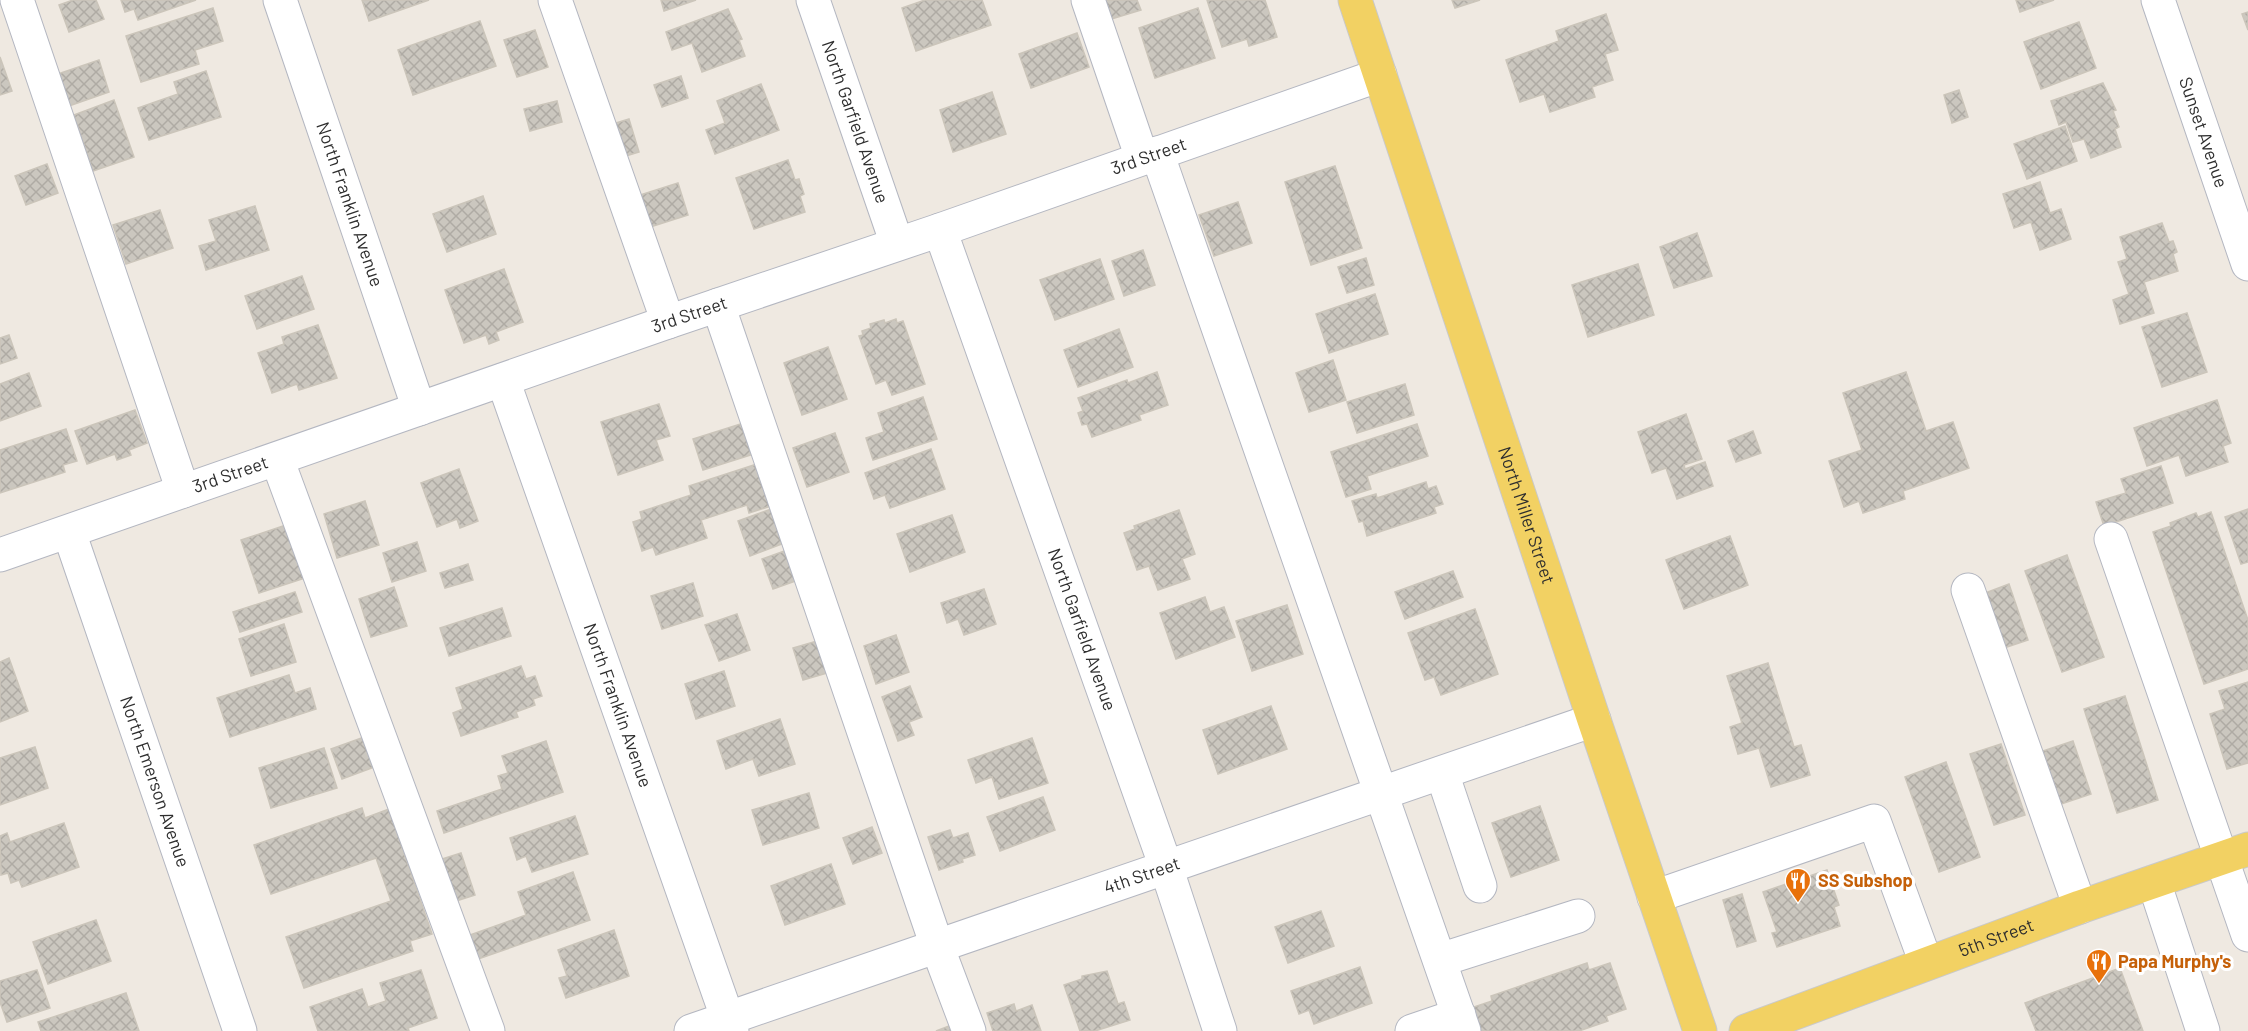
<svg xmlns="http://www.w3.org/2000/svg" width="2248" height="1031" font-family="Barlow,sans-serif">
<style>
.building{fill:url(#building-cross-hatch);stroke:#cbc5ba;stroke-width:1.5}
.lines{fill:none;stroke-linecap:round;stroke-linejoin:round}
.minor-casing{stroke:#b4b7c1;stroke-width:35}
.major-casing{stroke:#c9c9c9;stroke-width:35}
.minor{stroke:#fff;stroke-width:33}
.major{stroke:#f2d163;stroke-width:33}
.labels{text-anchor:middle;stroke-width:6;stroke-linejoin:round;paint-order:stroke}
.street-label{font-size:18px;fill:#2e2e2e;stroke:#fff}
.food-label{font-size:18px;font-weight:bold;fill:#c56008;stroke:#fff;text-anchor:start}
</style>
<defs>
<pattern id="building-cross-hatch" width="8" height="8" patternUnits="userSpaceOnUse" patternTransform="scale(1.5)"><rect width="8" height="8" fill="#cbc7bf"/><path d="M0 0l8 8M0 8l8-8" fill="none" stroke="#afaba4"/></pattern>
</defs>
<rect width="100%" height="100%" fill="#efe9e1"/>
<g class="building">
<path d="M 73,0 L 96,0 L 104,19 L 69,32 L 59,5 Z"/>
<path d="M 121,0 L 196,0 L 138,20 L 134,9 L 125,12 Z"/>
<path d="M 362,0 L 429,0 L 369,21 Z"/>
<path d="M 661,0 L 696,0 L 664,11 Z"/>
<path d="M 925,0 L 982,0 L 991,25 L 916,51 L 902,8 Z"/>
<path d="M 1102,0 L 1137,0 L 1141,10 L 1108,20 Z"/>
<path d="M 1207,0 L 1265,0 L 1277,37 L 1249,46 L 1247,39 L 1222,47 Z"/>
<path d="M 1452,0 L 1480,0 L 1455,8 Z"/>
<path d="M 2016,0 L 2054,0 L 2020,12 Z"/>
<path d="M 213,8 L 223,41 L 195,50 L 199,64 L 141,82 L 126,36 Z"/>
<path d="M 1198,8 L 1215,58 L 1155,78 L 1139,28 Z"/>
<path d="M 728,9 L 742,39 L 739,40 L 745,56 L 702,72 L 692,43 L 672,50 L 666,32 Z"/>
<path d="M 2248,12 L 2248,30 L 2242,14 Z"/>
<path d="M 1606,14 L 1618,50 L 1605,54 L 1613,80 L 1592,87 L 1595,97 L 1550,112 L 1544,94 L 1520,102 L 1506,60 L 1559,41 L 1556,31 Z"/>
<path d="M 480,21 L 496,66 L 413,95 L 398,50 Z"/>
<path d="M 2079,22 L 2096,68 L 2041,89 L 2024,42 Z"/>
<path d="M 535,30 L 548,67 L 517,77 L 504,40 Z"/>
<path d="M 1077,33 L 1089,67 L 1031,88 L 1019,54 Z"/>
<path d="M 0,57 L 12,91 L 0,95 Z"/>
<path d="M 99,60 L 109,92 L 66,107 L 55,75 Z"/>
<path d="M 206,71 L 221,117 L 149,140 L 138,108 L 178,94 L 174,82 Z"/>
<path d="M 681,76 L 688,98 L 662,107 L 654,85 Z"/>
<path d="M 2103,83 L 2116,110 L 2113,111 L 2119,127 L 2115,129 L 2121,147 L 2091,158 L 2084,139 L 2073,142 L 2066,122 L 2059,125 L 2051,101 Z"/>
<path d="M 761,84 L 779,130 L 715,154 L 706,130 L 725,123 L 717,101 Z"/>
<path d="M 1959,90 L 1968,117 L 1952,123 L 1944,95 Z"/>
<path d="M 992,92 L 1006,134 L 953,152 L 940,110 Z"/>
<path d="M 114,100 L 134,157 L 93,171 L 74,115 Z"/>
<path d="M 557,101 L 562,122 L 530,131 L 524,109 Z"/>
<path d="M 629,119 L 639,152 L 616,159 L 606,126 Z"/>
<path d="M 2065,126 L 2077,161 L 2027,179 L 2014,144 Z"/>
<path d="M 788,160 L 795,180 L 799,179 L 804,194 L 800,196 L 805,212 L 754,229 L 736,178 Z"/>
<path d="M 47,164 L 58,193 L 26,205 L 15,176 Z"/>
<path d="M 1335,166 L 1362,248 L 1311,265 L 1285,182 Z"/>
<path d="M 2040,182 L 2050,213 L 2061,209 L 2071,239 L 2040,250 L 2031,222 L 2014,228 L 2003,194 Z"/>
<path d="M 678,183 L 688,215 L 647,228 L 637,196 Z"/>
<path d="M 483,196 L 496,234 L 447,252 L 433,214 Z"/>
<path d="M 1238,202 L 1252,243 L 1214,256 L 1199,215 Z"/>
<path d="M 255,206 L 269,250 L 206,270 L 199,246 L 216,241 L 209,220 Z"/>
<path d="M 160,210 L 173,248 L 126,264 L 113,225 Z"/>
<path d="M 2162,223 L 2169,242 L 2173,241 L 2177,252 L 2173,254 L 2178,271 L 2144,282 L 2154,313 L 2120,324 L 2113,300 L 2129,294 L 2118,262 L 2127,259 L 2120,237 Z"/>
<path d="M 1697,233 L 1712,276 L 1674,288 L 1660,247 Z"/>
<path d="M 1143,250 L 1155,285 L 1124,296 L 1112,261 Z"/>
<path d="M 1366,258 L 1374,285 L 1347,293 L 1338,267 Z"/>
<path d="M 1100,259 L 1114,299 L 1055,320 L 1040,280 Z"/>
<path d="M 1638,264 L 1654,315 L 1588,337 L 1572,285 Z"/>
<path d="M 504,269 L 523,322 L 496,332 L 499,340 L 489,344 L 486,335 L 464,343 L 445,290 Z"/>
<path d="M 302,276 L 314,309 L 257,329 L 245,296 Z"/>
<path d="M 1375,294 L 1388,334 L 1329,353 L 1316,314 Z"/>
<path d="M 2187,313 L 2207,372 L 2162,387 L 2142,327 Z"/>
<path d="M 896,319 L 897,323 L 903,321 L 925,384 L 892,395 L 886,380 L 876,384 L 859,336 L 863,335 L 862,331 L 871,328 L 870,324 L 884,320 L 885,323 Z"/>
<path d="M 318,325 L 337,378 L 299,390 L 297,384 L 272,393 L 258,353 L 284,344 L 282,337 Z"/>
<path d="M 1119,329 L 1133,367 L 1078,387 L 1064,350 Z"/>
<path d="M 9,335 L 17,358 L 0,364 L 0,338 Z"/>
<path d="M 828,347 L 847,399 L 802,415 L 784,363 Z"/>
<path d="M 1333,360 L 1346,400 L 1309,412 L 1296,373 Z"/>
<path d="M 1157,372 L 1168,405 L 1139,415 L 1141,420 L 1092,437 L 1087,424 L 1082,425 L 1078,413 L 1083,411 L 1078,398 L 1127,380 L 1128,383 Z"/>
<path d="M 1906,372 L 1926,431 L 1953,422 L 1969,468 L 1903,491 L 1905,499 L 1863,513 L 1859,501 L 1844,507 L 1829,461 L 1862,450 L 1843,393 Z"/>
<path d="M 29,373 L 41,406 L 0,421 L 0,384 Z"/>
<path d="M 1405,384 L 1414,415 L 1357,433 L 1347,402 Z"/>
<path d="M 923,397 L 937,439 L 873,460 L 866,438 L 884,432 L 878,413 Z"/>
<path d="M 2217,400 L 2231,443 L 2223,446 L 2228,462 L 2186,476 L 2179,455 L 2147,466 L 2134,428 Z"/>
<path d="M 659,404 L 670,436 L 656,440 L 663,460 L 618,475 L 601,422 Z"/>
<path d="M 135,410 L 147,443 L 129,450 L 131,455 L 117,460 L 115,454 L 87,464 L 75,431 Z"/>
<path d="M 1686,414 L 1702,459 L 1684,465 L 1685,469 L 1705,462 L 1713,486 L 1677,499 L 1666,468 L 1652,473 L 1638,432 Z"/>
<path d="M 747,422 L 757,453 L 703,470 L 693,439 Z"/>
<path d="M 1417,424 L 1428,456 L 1367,476 L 1371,489 L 1346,497 L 1331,452 Z"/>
<path d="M 66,429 L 77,461 L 63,465 L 65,472 L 0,493 L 0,450 Z"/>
<path d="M 1753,431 L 1761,453 L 1736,462 L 1728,441 Z"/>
<path d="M 835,433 L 849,472 L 807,487 L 793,448 Z"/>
<path d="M 931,449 L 945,489 L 890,508 L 885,495 L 874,499 L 865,473 Z"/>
<path d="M 760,463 L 774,505 L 749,513 L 747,505 L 701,520 L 707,538 L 656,555 L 653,547 L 642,551 L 633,522 L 642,519 L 640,512 L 691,495 L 689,486 Z"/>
<path d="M 2161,466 L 2173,503 L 2104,526 L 2096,502 L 2126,493 L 2121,479 Z"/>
<path d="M 459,469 L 478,521 L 460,528 L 457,519 L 437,527 L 421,483 Z"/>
<path d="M 1426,482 L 1428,489 L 1436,486 L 1443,504 L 1434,507 L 1436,513 L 1367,536 L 1363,521 L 1359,522 L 1352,501 L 1376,494 L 1377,498 Z"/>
<path d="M 365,501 L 379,545 L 337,558 L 324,514 Z"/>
<path d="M 774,508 L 787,542 L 750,556 L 738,521 Z"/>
<path d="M 2248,509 L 2248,562 L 2241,564 L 2225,517 Z"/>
<path d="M 1179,510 L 1195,554 L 1182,559 L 1190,579 L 1158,590 L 1149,566 L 1137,570 L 1124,533 L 1135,529 L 1134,526 Z"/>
<path d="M 2211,512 L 2248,620 L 2248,669 L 2204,684 L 2153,532 L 2171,526 L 2170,523 L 2196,513 L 2198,517 Z"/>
<path d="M 952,515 L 965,552 L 910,572 L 897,534 Z"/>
<path d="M 289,524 L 311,576 L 259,593 L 241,540 Z"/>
<path d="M 1730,536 L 1748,585 L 1684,609 L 1666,560 Z"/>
<path d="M 417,542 L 426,571 L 392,582 L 383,553 Z"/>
<path d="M 790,549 L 801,579 L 773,589 L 762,559 Z"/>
<path d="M 2067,555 L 2104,657 L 2062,672 L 2025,571 Z"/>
<path d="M 468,564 L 473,580 L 445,588 L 440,573 Z"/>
<path d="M 1453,571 L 1463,597 L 1405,619 L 1395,592 Z"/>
<path d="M 693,583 L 703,616 L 662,629 L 651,596 Z"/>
<path d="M 2009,584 L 2028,640 L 1998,650 L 1980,595 Z"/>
<path d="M 394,587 L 407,626 L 371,637 L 359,599 Z"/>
<path d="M 984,589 L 996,624 L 964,635 L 958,619 L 947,623 L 941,603 Z"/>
<path d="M 295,592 L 302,612 L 240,632 L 233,612 Z"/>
<path d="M 1205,597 L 1210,612 L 1224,607 L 1235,637 L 1176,659 L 1160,613 Z"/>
<path d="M 1287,605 L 1303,654 L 1252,671 L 1236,621 Z"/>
<path d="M 502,608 L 511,636 L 449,656 L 440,628 Z"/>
<path d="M 1475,609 L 1498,674 L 1441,695 L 1434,677 L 1425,680 L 1408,633 Z"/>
<path d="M 737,614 L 750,650 L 719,661 L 705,625 Z"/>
<path d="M 284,624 L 296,662 L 251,676 L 239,639 Z"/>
<path d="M 896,635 L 909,672 L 876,684 L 864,646 Z"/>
<path d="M 824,639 L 834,671 L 803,680 L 793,648 Z"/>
<path d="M 9,658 L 28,711 L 0,722 L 0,662 Z"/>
<path d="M 1768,663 L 1794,747 L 1801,745 L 1810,775 L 1771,787 L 1759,748 L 1738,754 L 1730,727 L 1742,723 L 1727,676 Z"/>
<path d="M 521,666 L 526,679 L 535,676 L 542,696 L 533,699 L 535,705 L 516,712 L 518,717 L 461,736 L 453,713 L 463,709 L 456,688 Z"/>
<path d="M 724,671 L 735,706 L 696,719 L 685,684 Z"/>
<path d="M 289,675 L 295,693 L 310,688 L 316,709 L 230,737 L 217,698 Z"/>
<path d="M 2248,682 L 2248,763 L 2227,769 L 2210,714 L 2225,709 L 2219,691 Z"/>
<path d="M 910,686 L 922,717 L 909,722 L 914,735 L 898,741 L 882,697 Z"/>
<path d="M 2125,696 L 2158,800 L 2117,813 L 2084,709 Z"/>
<path d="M 1271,706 L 1287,749 L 1218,774 L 1203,730 Z"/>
<path d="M 780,719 L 795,764 L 759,776 L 753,759 L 726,769 L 717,741 Z"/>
<path d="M 367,736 L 377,766 L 342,779 L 331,749 Z"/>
<path d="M 1032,738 L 1048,783 L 999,799 L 992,777 L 976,783 L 968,760 Z"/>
<path d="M 546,741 L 563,792 L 444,833 L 437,811 L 502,789 L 498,776 L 508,773 L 502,756 Z"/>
<path d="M 2073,741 L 2091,794 L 2061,804 L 2043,751 Z"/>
<path d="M 2001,744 L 2025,815 L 1994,825 L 1970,754 Z"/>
<path d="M 35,747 L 48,788 L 0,805 L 0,758 Z"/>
<path d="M 324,748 L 337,788 L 271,808 L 259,768 Z"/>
<path d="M 1946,762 L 1980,857 L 1939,872 L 1905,777 Z"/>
<path d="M 809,793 L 819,828 L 763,845 L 752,810 Z"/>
<path d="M 1043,797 L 1055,830 L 1000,851 L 987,817 Z"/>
<path d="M 1540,806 L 1559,860 L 1511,877 L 1492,823 Z"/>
<path d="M 362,808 L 365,818 L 389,809 L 432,934 L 410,941 L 413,951 L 304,988 L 286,937 L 391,901 L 376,858 L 271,894 L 254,845 Z"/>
<path d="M 575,816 L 588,854 L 532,872 L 526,856 L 517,860 L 510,838 Z"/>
<path d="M 64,823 L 79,867 L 22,887 L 19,880 L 11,883 L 8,873 L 1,875 L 0,836 L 7,833 L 10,842 Z"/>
<path d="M 872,827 L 882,853 L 853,864 L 843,838 Z"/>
<path d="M 950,830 L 953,838 L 968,833 L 975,855 L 962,859 L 963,862 L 939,870 L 928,837 Z"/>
<path d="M 461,853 L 475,895 L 453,902 L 439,860 Z"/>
<path d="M 831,864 L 845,904 L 785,925 L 771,886 Z"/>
<path d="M 1827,870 L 1839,905 L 1834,907 L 1840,926 L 1777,947 L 1772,933 L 1777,932 L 1763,892 Z"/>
<path d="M 573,872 L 590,920 L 478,959 L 470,935 L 526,915 L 518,892 Z"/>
<path d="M 1742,894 L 1756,941 L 1737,947 L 1723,900 Z"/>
<path d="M 1321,911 L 1334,946 L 1288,963 L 1275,927 Z"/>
<path d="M 96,920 L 111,961 L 48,984 L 33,942 Z"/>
<path d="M 614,930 L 629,976 L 566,998 L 559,978 L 567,976 L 558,950 Z"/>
<path d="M 1587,963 L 1589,970 L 1610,963 L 1626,1009 L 1606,1016 L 1608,1021 L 1579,1031 L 1478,1031 L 1471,1008 L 1492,1001 L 1491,996 Z"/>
<path d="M 1360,967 L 1372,1003 L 1314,1024 L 1309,1010 L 1299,1014 L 1291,991 Z"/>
<path d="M 2120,968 L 2143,1031 L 2036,1031 L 2025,1003 Z"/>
<path d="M 37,970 L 50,1008 L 7,1022 L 0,1002 L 0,981 Z"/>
<path d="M 421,970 L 437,1018 L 408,1028 L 409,1031 L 318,1031 L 310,1007 L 362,989 L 368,1007 L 386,1001 L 380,983 Z"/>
<path d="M 1107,971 L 1118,1004 L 1124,1002 L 1130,1020 L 1095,1031 L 1080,1031 L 1064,985 L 1082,979 L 1082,976 Z"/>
<path d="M 126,993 L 139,1031 L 41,1031 L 38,1022 Z"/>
<path d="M 1014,1004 L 1016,1011 L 1032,1005 L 1041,1031 L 993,1031 L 987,1013 Z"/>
<path d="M 957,1023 L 960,1031 L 936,1031 Z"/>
</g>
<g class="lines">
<defs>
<g id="minor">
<path d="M 17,0 L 183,491"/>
<path id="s1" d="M 280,0 L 419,409"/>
<path d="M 555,0 L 668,322"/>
<path id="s2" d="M 813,0 L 897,244"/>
<path d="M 1088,0 L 1142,158"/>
<path id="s3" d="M 2158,0 L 2248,264"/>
<path d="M 1157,153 L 1464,1031"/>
<path id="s4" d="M 940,230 L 1166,867 L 1220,1031"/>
<path d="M 718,305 L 937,946 L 969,1031"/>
<path id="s5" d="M 503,380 L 732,1031"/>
<path d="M 277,459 L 488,1031"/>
<path id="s6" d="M 69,532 L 240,1031"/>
<path d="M 2111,539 L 2248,935"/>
<path id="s7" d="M 0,555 L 668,322 L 940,230 L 1380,75"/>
<path d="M 1968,590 L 2080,907"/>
<path d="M 1442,773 L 1480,886"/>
<path d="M 2154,882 L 2203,1031"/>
<path d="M 1654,897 L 1874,821 L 1926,963"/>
<path d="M 1440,960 L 1578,916"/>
<path id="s8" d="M 691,1031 L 1594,720"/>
<path d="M 1412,1031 L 1459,1015"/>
</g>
<g id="major">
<path id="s9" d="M 1355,0 L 1594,720 L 1700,1031"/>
<path id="s10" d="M 1746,1031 L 2080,907 L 2248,849"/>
</g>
</defs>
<use href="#minor" class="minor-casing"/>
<use href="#major" class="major-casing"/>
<use href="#minor" class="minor"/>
<use href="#major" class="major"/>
</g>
<defs>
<symbol id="restaurant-pin" viewBox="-11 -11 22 30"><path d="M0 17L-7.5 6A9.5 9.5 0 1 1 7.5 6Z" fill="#e8710a" stroke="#fff"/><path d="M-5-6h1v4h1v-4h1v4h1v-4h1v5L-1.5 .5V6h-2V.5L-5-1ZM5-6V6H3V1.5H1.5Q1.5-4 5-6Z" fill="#fff"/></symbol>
</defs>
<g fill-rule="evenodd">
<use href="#restaurant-pin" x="1783" y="866" width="30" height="40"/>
<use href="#restaurant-pin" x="2084" y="947" width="30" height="40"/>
</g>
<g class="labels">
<g class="street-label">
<text dy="6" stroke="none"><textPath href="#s2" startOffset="129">North Garfield Avenue</textPath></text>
<text dy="6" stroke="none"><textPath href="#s3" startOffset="140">Sunset Avenue</textPath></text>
<text dy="6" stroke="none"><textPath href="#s7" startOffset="1216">3rd Street</textPath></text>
<text dy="6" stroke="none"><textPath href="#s1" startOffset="216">North Franklin Avenue</textPath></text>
<text dy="6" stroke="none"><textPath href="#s7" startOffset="730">3rd Street</textPath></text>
<text dy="6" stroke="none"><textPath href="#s7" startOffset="244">3rd Street</textPath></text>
<text dy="6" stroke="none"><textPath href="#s9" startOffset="543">North Miller Street</textPath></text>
<text dy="6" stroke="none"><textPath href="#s4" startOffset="424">North Garfield Avenue</textPath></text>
<text dy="6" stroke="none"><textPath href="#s5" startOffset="345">North Franklin Avenue</textPath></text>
<text dy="6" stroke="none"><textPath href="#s6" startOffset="264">North Emerson Avenue</textPath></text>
<text dy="6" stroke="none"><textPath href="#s8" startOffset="477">4th Street</textPath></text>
<text dy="6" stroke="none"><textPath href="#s10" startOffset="267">5th Street</textPath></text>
</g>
<g class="food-label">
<text x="1818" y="887">SS Subshop</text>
<text x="2118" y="968">Papa Murphy's</text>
</g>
</g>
</svg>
